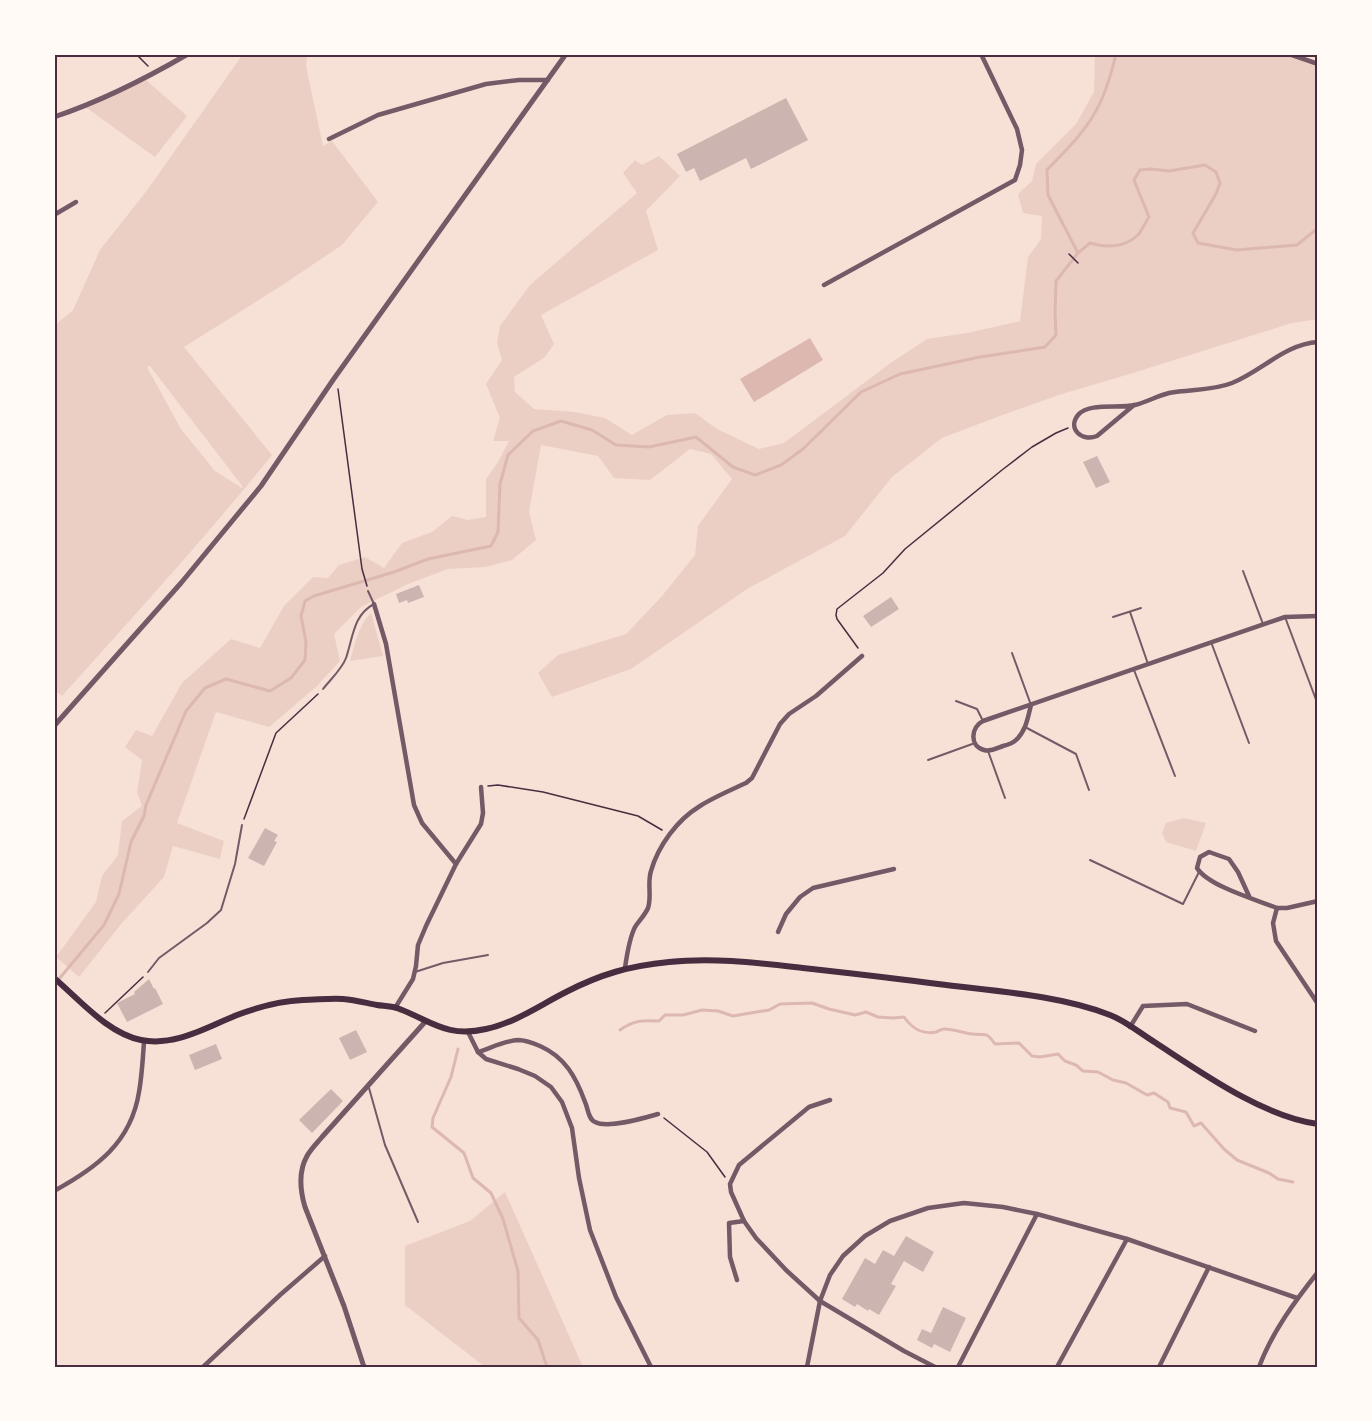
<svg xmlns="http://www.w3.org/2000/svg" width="1372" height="1421" font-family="Roboto,sans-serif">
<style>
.green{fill:#ebcfc5;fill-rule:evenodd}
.water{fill:#dcb8b0}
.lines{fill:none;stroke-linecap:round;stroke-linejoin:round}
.stream{stroke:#dcb8b0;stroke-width:3}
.building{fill:#ccb4b1}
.path{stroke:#4a2c40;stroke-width:1.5}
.service{stroke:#755966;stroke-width:2}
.minor{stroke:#755966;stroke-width:4.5}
.tertiary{stroke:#755966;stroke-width:5}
.secondary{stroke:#4a2c40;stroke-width:6}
.neatline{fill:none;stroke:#4a2c40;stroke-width:2}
</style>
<rect width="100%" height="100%" fill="#f7e1d7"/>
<g class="green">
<path d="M 243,54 L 307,54 L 306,66 L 323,146 L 332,141 L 378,202 L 342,245 L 281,286 L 184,347 L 272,455 C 205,538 133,617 62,696 L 54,690 L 54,326 L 73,310 L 100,250 L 148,189 ZM 150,366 L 243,487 L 242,488 L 215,471 L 181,429 L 147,367 Z"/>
<path d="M 1095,54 L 1282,54 L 1318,67 L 1318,319 L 1292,323 L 1133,373 L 1062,394 L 997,417 L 942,438 L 892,477 L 845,536 L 747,589 L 631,669 L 552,697 L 538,673 L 558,655 L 626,634 L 662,596 L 695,555 L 698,526 L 732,479 L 711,454 L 690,449 L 650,480 L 614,478 L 598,456 L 541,445 L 529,512 L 536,540 L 512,560 L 486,567 L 448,569 L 408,584 L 361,607 L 334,634 L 340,661 L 316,687 L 269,727 L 216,712 L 177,823 L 224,841 L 220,859 L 173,846 L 164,877 L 122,923 L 79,977 L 56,957 L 96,902 L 102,876 L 118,855 L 122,821 L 142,806 L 137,792 L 142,760 L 125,747 L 136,730 L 152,736 L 182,683 L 231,639 L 260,648 L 284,606 L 313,577 L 328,578 L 339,565 L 365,557 L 384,568 L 402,543 L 432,532 L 452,516 L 468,520 L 486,517 L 486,479 L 498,462 L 509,441 L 493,441 L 500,418 L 486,384 L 502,360 L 497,343 L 500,326 L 530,285 L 637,193 L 623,173 L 635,160 L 642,165 L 659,156 L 680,176 L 646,211 L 658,250 L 541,315 L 554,344 L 545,357 L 514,377 L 515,392 L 534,409 L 575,412 L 605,418 L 632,435 L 667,415 L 695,413 L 717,429 L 759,449 L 784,443 L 892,362 L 927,339 L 967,333 L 1020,321 L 1028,257 L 1041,239 L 1042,216 L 1023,213 L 1018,194 L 1032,181 L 1036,164 L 1076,124 L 1094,92 Z"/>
<path d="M 145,79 L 187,116 L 155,157 L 84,106 Z"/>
<path d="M 371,613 L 383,656 L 350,661 C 355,644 358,626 371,613 Z"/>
<path d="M 1184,818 L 1206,823 L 1196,851 L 1166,842 L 1162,833 L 1166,823 Z"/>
<path d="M 505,1192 L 583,1367 L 485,1367 L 405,1305 L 405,1246 L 470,1221 Z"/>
</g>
<path class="water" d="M 810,338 L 823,360 L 754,402 L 740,379 Z"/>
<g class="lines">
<g class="stream">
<path d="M 1078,253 L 1048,195 L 1047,170 C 1063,153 1081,136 1093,116 C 1105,97 1111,75 1116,54"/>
<path d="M 54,985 L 104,925 L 119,894 L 131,842 L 144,816 L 146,805 L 186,711 L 205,688 L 226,679 L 270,691 L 291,678 L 305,660 L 306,642 L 301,616 L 305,601 L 314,596 L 394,572 L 428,559 L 491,546 L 498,532 L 500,484 L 508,455 L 533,431 L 561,421 L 592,430 L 616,445 L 649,447 L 696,437 L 733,467 L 755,475 L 781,465 L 803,449 L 861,392 L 900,374 L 980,357 L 1045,347 L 1056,335 L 1055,313 L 1056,281 L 1078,253 L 1090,243 C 1107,248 1124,248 1138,235 C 1142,230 1145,223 1149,217 L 1134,180 L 1140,170 L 1151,169 L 1169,171 L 1205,165 L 1216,172 L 1220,183 L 1216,194 L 1193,233 L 1198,243 L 1237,250 L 1297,245 L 1318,228"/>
<path d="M 620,1030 C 634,1020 643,1020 659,1021 L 665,1015 L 683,1015 L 702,1010 L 718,1011 L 733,1016 L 769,1010 L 780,1004 L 812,1003 L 829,1009 L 855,1015 L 866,1012 L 878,1017 L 893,1018 L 904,1017 C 911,1027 922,1035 936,1032 C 939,1031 941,1029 944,1029 C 954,1029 963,1033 972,1034 C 986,1036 985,1030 995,1044 L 1019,1043 L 1032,1056 L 1040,1057 L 1058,1054 L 1065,1061 L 1076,1065 L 1083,1071 L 1098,1072 L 1113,1080 L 1126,1083 L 1147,1095 L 1154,1093 L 1168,1102 L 1170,1108 L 1186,1112 L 1194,1126 L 1201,1123 L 1224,1149 L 1237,1160 L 1269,1173 L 1278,1179 L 1293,1182"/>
<path d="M 458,1049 L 451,1077 L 433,1118 L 432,1127 L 464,1153 L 473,1178 L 491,1193 L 503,1219 L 518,1271 L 519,1318 L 538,1340 L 547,1367"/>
</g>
</g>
<g class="building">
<path d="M 786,98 L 808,140 L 751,169 L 746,158 L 700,181 L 694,168 L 686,172 L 677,154 Z"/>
<path d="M 1097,456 L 1110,482 L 1096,488 L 1083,462 Z"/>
<path d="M 419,585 L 424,597 L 408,603 L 407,600 L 399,603 L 396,594 Z"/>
<path d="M 891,597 L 899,609 L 871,627 L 863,616 Z"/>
<path d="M 265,828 L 278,835 L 274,841 L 277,842 L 264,866 L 248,858 Z"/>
<path d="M 149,979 L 154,989 L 155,988 L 163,1004 L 127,1022 L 117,1003 L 135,994 L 134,992 Z"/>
<path d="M 356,1030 L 367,1052 L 350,1060 L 339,1038 Z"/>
<path d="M 216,1044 L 222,1059 L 195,1070 L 189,1055 Z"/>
<path d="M 331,1089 L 343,1101 L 312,1133 L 299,1120 Z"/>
<path d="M 906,1236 L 934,1252 L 923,1272 L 904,1261 L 891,1284 L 896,1286 L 879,1315 L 869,1309 L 868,1311 L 857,1304 L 855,1307 L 842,1299 L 865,1258 L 875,1264 L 883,1250 L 894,1256 Z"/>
<path d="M 943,1307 L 966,1318 L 950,1352 L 934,1344 L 932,1348 L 917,1340 L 922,1329 L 931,1333 Z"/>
</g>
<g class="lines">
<g class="path">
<path d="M 136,54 L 148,66"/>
<path d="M 1069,254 L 1078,263"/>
<path d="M 338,389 L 362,569 L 367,586"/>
<path d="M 858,648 L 837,619 L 836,615 L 837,609 L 883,573 L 905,549 L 1002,470 L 1032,447 L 1056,433 L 1068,428"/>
<path d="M 488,786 L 498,785 L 543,792 L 638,816 L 662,830"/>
<path d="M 244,819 L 276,733 L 318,694"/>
<path d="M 105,1013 L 143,977"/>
<path d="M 664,1118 L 707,1152 L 725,1177"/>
</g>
<g class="service">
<path d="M 1243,571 L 1263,624"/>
<path d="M 1130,612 L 1148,664"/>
<path d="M 1113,617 L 1141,608"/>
<path d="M 1285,617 L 1318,705"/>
<path d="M 1211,642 L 1249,743"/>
<path d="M 1012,653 L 1031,705"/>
<path d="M 1134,670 L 1175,776"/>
<path d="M 323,689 C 330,680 342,669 346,658 C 353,638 353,615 374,604 L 368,591"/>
<path d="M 956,701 L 977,709 L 983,721"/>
<path d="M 1025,727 L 1076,754 L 1089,790"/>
<path d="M 988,751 L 1005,798"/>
<path d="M 928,760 L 975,743"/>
<path d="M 1090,860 L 1183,904 L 1199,872"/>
<path d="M 148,972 L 159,958 L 207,923 L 221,910 L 235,864 L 242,825"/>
<path d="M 415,972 L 443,963 L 488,955"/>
<path d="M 369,1088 L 385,1145 L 418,1222"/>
</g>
<g class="minor">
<path d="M 1289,54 L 1318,64"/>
<path d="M 329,139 L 378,115 L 486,84 L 519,80 L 548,80"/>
<path d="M 54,215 L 76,202"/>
<path d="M 824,285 L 1015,180 L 1020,165 L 1022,150 L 1017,129 L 981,54"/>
<path d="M 1134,405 L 1097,436 C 1082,442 1067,429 1078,415 C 1089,402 1119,409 1135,405 C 1147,402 1157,396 1169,393 C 1190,389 1212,391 1232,383 C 1262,371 1285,344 1318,342"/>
<path d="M 374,604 L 386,644 L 414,805 L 422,823 L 456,864"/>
<path d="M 1031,705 C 1028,717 1026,731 1016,740 C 1013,743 1007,745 1003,746 C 997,748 991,752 984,750 C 969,746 971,727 983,721 L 1285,617 L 1318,616"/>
<path d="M 1249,896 L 1238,872 L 1229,859 L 1209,852 L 1200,857 L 1197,868 C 1208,886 1257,900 1277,908 L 1287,908 L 1318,901"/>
<path d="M 1277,908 L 1273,923 L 1276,941 L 1318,1004"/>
<path d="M 778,932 L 786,914 L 800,897 L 813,888 L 894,869"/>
<path d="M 625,968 C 627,954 629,939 635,927 C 639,921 645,915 648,908 C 652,896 647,883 651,871 C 658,846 677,820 700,806 C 714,797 731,790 746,783 L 752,778 L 780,724 L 789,714 L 816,696 L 862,656"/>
<path d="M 395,1008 L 413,979 L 416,966 L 418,945 L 426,926 L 456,864 L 481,824 L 483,813 L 481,787"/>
<path d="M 1130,1027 L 1143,1006 L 1187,1004 L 1255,1031"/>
<path d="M 468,1032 L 478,1052 L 486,1059 L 518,1069 L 535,1076 L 551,1087 L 562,1102 L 572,1128 L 579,1178 L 590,1230 L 616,1297 L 651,1367"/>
<path d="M 478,1052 C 491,1048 504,1041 518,1040 C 526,1040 533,1043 540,1046 C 565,1057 576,1077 585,1102 C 588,1108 588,1119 595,1122 C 608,1129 644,1118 658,1114"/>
<path d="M 830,1100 L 809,1107 L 739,1165 L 730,1184 L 731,1192 L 744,1221 L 756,1238 L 786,1270 L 820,1301 L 904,1351 L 935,1367"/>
<path d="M 54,1191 C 96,1168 131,1143 139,1092 C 142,1075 143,1058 144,1041"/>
<path d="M 737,1280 L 730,1257 L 729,1223 L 744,1221"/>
<path d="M 203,1367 L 280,1295 L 325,1256"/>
<path d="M 807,1367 L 820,1301 L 830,1275 L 843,1256 L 865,1236 L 890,1221 L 928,1208 L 964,1203 L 1003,1207 L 1037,1214 L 1127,1239 L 1297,1298"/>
<path d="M 958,1367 L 1037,1214"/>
<path d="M 1057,1367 L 1127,1239"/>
<path d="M 1159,1367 L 1209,1267"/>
<path d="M 1259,1367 C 1272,1332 1295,1301 1318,1272"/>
</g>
<g class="tertiary">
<path d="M 54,117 C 102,101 145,79 188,54"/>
<path d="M 54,726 L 181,583 L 261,486 L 333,380 L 566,54"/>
<path d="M 364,1367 L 344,1306 L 305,1207 C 300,1190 298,1172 307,1156 C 311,1149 317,1143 322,1137 L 425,1022"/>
</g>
<path class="secondary" d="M 54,978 C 79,999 107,1033 141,1040 C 175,1047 207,1027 237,1015 C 258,1007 281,1001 303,1000 C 316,1000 330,998 343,999 C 355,1000 366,1003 377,1005 C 383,1006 390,1006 397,1008 C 432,1021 446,1038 486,1029 C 515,1023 540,1005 566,992 C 601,974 629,966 669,962 C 713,957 759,963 803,968 C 848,973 893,978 938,984 C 992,991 1060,995 1110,1015 C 1126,1021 1141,1034 1156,1043 C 1202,1073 1264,1117 1318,1124"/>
</g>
<rect width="1372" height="1421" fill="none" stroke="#fffaf5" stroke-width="111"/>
<rect x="56" y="56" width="1260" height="1310" class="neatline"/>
</svg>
